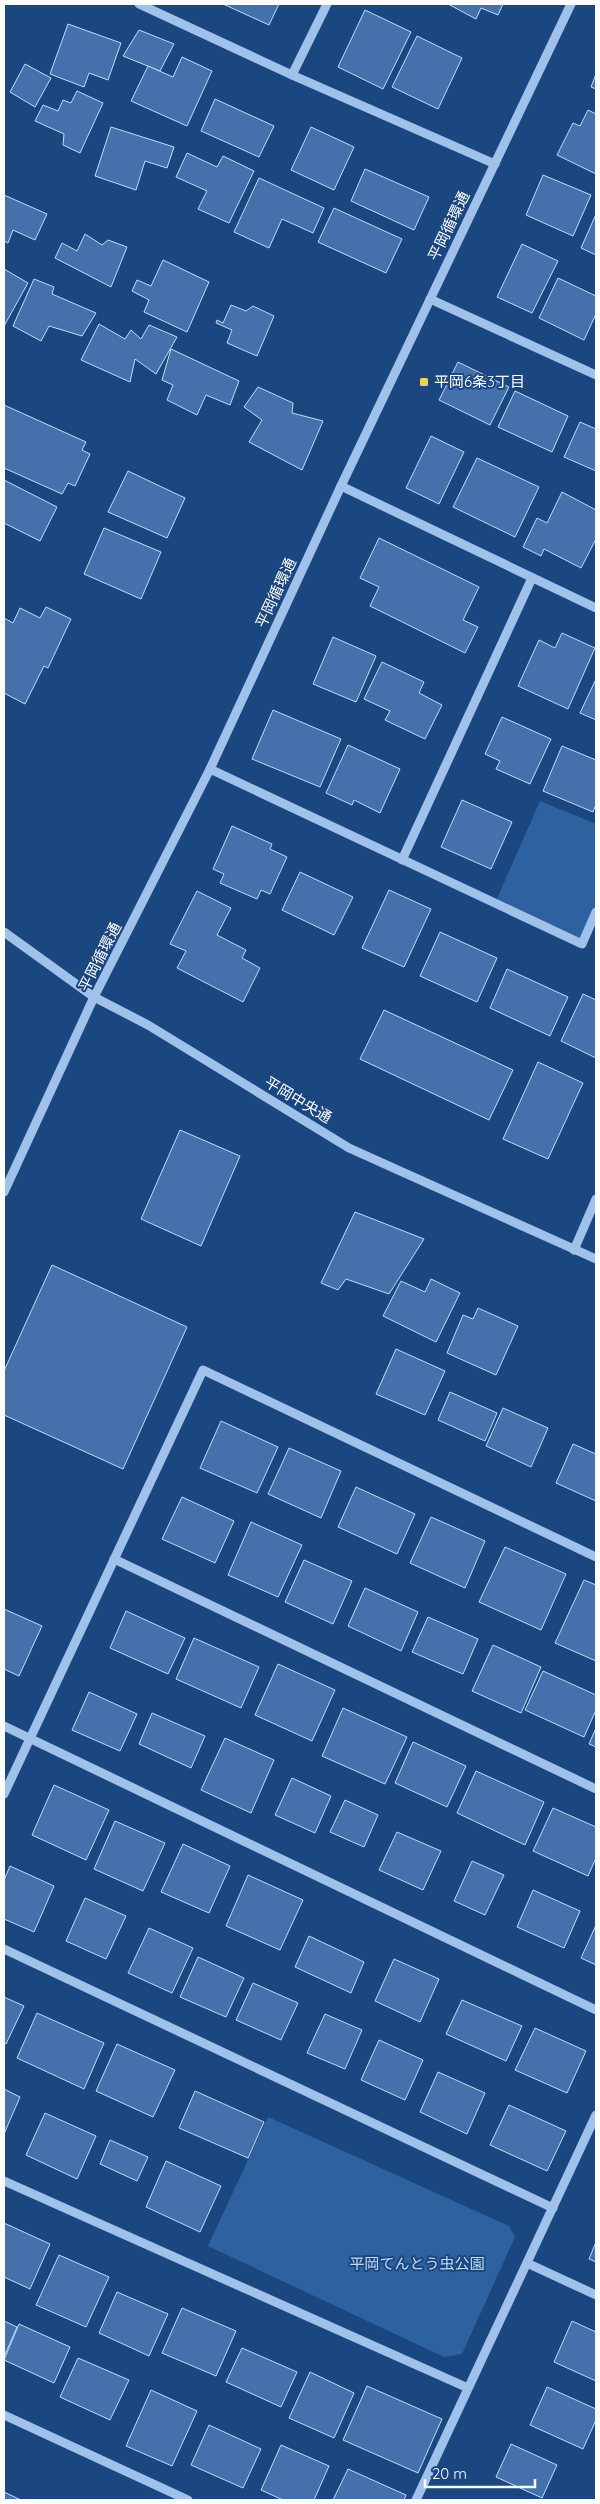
<svg xmlns="http://www.w3.org/2000/svg" width="600" height="2504" font-family="Quicksand,'Noto Sans JP',sans-serif">
<style>
.green{fill:#2e619f}
.building{fill:#4471ab;stroke:#c3dbf7}
.lines{fill:none;stroke-linecap:round;stroke-linejoin:round}
.minor{stroke:#9fc1ea;stroke-width:9}
.poi-dot{fill:#fbcd5b;stroke:#1b4781;stroke-width:2}
.labels{text-anchor:middle;stroke-width:4;stroke-linejoin:round;paint-order:stroke}
.street-label{font-size:15px;fill:#fff;stroke:#1b4781}
.poi-label{font-size:15px;fill:#fff;stroke:#1b4781;text-anchor:start}
.park-label{font-size:15px;fill:#c3dbf7;stroke:#1b4781}
</style>
<rect width="100%" height="100%" fill="#1b4781"/>
<g class="green">
<path d="M 540,801 L 596,824 L 596,912 L 582,944 L 495,903 Z"/>
<path d="M 268,2117 L 509,2226 L 515,2237 L 462,2354 L 444,2357 L 208,2246 Z"/>
</g>
<g class="building">
<path d="M 223,4 L 279,4 L 269,25 Z"/>
<path d="M 448,4 L 503,4 L 498,15 L 481,8 L 476,19 Z"/>
<path d="M 365,10 L 411,32 L 383,89 L 338,67 Z"/>
<path d="M 68,24 L 121,43 L 108,80 L 89,73 L 84,87 L 50,74 Z"/>
<path d="M 139,30 L 174,44 L 160,71 L 123,56 Z"/>
<path d="M 417,36 L 462,58 L 438,109 L 392,87 Z"/>
<path d="M 182,57 L 212,71 L 187,126 L 131,101 L 148,66 L 173,77 Z"/>
<path d="M 25,64 L 51,78 L 35,107 L 10,92 Z"/>
<path d="M 596,74 L 596,89 L 591,87 Z"/>
<path d="M 77,91 L 103,103 L 80,153 L 63,145 L 64,134 L 35,121 L 43,105 L 58,111 L 63,100 L 71,103 Z"/>
<path d="M 215,99 L 274,126 L 259,157 L 201,131 Z"/>
<path d="M 588,110 L 596,114 L 596,174 L 557,155 L 573,123 L 580,126 Z"/>
<path d="M 111,127 L 174,147 L 167,168 L 145,161 L 136,190 L 95,176 Z"/>
<path d="M 311,127 L 354,147 L 334,190 L 291,170 Z"/>
<path d="M 187,153 L 217,167 L 223,156 L 254,171 L 229,223 L 198,209 L 207,191 L 176,177 Z"/>
<path d="M 365,169 L 429,197 L 414,230 L 351,201 Z"/>
<path d="M 543,175 L 591,195 L 573,236 L 526,215 Z"/>
<path d="M 259,178 L 324,208 L 313,233 L 282,219 L 269,248 L 234,232 Z"/>
<path d="M 4,195 L 47,214 L 35,240 L 13,230 L 8,243 L 4,241 Z"/>
<path d="M 334,208 L 402,239 L 386,273 L 318,242 Z"/>
<path d="M 596,214 L 596,255 L 581,248 Z"/>
<path d="M 85,234 L 102,245 L 108,240 L 127,247 L 111,287 L 55,258 L 62,243 L 77,251 Z"/>
<path d="M 522,244 L 558,261 L 532,313 L 497,297 Z"/>
<path d="M 163,260 L 209,282 L 187,332 L 144,312 L 149,300 L 132,291 L 137,280 L 151,286 Z"/>
<path d="M 4,269 L 28,283 L 4,326 Z"/>
<path d="M 558,278 L 596,296 L 596,314 L 584,340 L 539,318 Z"/>
<path d="M 34,279 L 54,287 L 52,294 L 96,313 L 82,336 L 49,326 L 41,341 L 13,326 Z"/>
<path d="M 231,305 L 246,311 L 253,306 L 274,316 L 257,356 L 227,343 L 232,330 L 216,323 L 217,320 L 223,323 Z"/>
<path d="M 99,324 L 125,339 L 131,330 L 141,339 L 149,325 L 177,337 L 156,374 L 135,359 L 130,382 L 81,360 Z"/>
<path d="M 171,349 L 239,381 L 230,405 L 206,395 L 197,415 L 167,400 L 173,385 L 162,380 Z"/>
<path d="M 458,362 L 509,387 L 490,425 L 439,400 Z"/>
<path d="M 258,387 L 293,403 L 292,413 L 323,421 L 302,470 L 249,442 L 262,420 L 244,407 Z"/>
<path d="M 515,391 L 568,416 L 552,452 L 498,427 Z"/>
<path d="M 4,405 L 86,442 L 82,450 L 90,454 L 75,486 L 68,483 L 62,494 L 4,468 Z"/>
<path d="M 580,422 L 596,429 L 596,471 L 564,457 Z"/>
<path d="M 431,436 L 464,452 L 439,504 L 406,488 Z"/>
<path d="M 477,458 L 539,487 L 515,537 L 453,507 Z"/>
<path d="M 128,471 L 185,498 L 167,538 L 108,512 Z"/>
<path d="M 4,480 L 57,507 L 40,541 L 4,523 Z"/>
<path d="M 562,492 L 596,510 L 596,539 L 581,568 L 544,549 L 541,556 L 523,547 L 537,518 L 547,523 Z"/>
<path d="M 104,528 L 161,552 L 141,599 L 84,574 Z"/>
<path d="M 379,538 L 479,587 L 463,620 L 478,627 L 465,653 L 370,606 L 379,587 L 360,578 Z"/>
<path d="M 46,607 L 71,619 L 48,668 L 44,666 L 25,704 L 4,693 L 4,618 L 13,623 L 20,608 L 40,618 Z"/>
<path d="M 562,633 L 595,648 L 568,709 L 518,686 L 539,640 L 555,648 Z"/>
<path d="M 333,637 L 376,656 L 356,702 L 313,684 Z"/>
<path d="M 382,662 L 424,682 L 419,693 L 442,705 L 425,739 L 385,720 L 390,711 L 364,699 Z"/>
<path d="M 596,679 L 596,720 L 580,713 Z"/>
<path d="M 273,710 L 341,739 L 320,787 L 252,759 Z"/>
<path d="M 502,717 L 551,739 L 530,784 L 496,769 L 500,761 L 485,754 Z"/>
<path d="M 348,745 L 400,769 L 380,813 L 354,800 L 352,805 L 326,793 Z"/>
<path d="M 562,746 L 596,760 L 596,804 L 593,812 L 543,791 Z"/>
<path d="M 462,800 L 512,822 L 491,869 L 441,847 Z"/>
<path d="M 232,826 L 272,844 L 270,849 L 287,857 L 270,894 L 261,890 L 257,899 L 220,883 L 224,874 L 213,869 Z"/>
<path d="M 300,872 L 353,897 L 334,935 L 282,910 Z"/>
<path d="M 389,890 L 431,909 L 404,967 L 362,948 Z"/>
<path d="M 197,891 L 231,908 L 217,935 L 246,950 L 242,958 L 260,968 L 243,1002 L 177,968 L 186,951 L 170,944 Z"/>
<path d="M 440,932 L 497,958 L 477,1002 L 420,976 Z"/>
<path d="M 507,969 L 568,997 L 550,1036 L 490,1008 Z"/>
<path d="M 583,994 L 596,1000 L 596,1058 L 561,1041 Z"/>
<path d="M 384,1010 L 513,1070 L 489,1120 L 360,1059 Z"/>
<path d="M 538,1062 L 583,1083 L 548,1159 L 503,1139 Z"/>
<path d="M 180,1130 L 240,1156 L 201,1246 L 141,1219 Z"/>
<path d="M 355,1212 L 424,1239 L 389,1294 L 346,1279 L 338,1290 L 321,1283 Z"/>
<path d="M 52,1265 L 187,1327 L 123,1469 L 4,1415 L 4,1371 Z"/>
<path d="M 431,1279 L 460,1293 L 436,1342 L 383,1316 L 401,1281 L 425,1292 Z"/>
<path d="M 478,1308 L 518,1326 L 496,1375 L 447,1353 L 463,1315 L 473,1319 Z"/>
<path d="M 396,1349 L 445,1371 L 425,1415 L 376,1394 Z"/>
<path d="M 450,1392 L 497,1413 L 485,1441 L 438,1420 Z"/>
<path d="M 503,1408 L 548,1428 L 531,1467 L 486,1446 Z"/>
<path d="M 221,1421 L 278,1447 L 257,1493 L 200,1468 Z"/>
<path d="M 573,1444 L 596,1454 L 596,1501 L 556,1483 Z"/>
<path d="M 289,1448 L 341,1471 L 321,1518 L 268,1494 Z"/>
<path d="M 356,1487 L 415,1514 L 397,1554 L 338,1527 Z"/>
<path d="M 182,1497 L 234,1521 L 215,1563 L 162,1539 Z"/>
<path d="M 431,1517 L 485,1541 L 465,1588 L 410,1563 Z"/>
<path d="M 251,1522 L 302,1545 L 278,1597 L 228,1575 Z"/>
<path d="M 505,1547 L 566,1574 L 541,1630 L 479,1602 Z"/>
<path d="M 304,1560 L 352,1581 L 333,1624 L 285,1602 Z"/>
<path d="M 584,1580 L 596,1585 L 596,1661 L 555,1643 Z"/>
<path d="M 365,1588 L 418,1612 L 401,1651 L 348,1626 Z"/>
<path d="M 4,1609 L 42,1626 L 19,1676 L 4,1669 Z"/>
<path d="M 126,1611 L 185,1638 L 168,1674 L 110,1648 Z"/>
<path d="M 428,1617 L 478,1639 L 463,1674 L 412,1652 Z"/>
<path d="M 194,1638 L 259,1667 L 241,1708 L 176,1679 Z"/>
<path d="M 493,1645 L 541,1667 L 521,1713 L 472,1691 Z"/>
<path d="M 278,1664 L 335,1690 L 312,1741 L 255,1715 Z"/>
<path d="M 543,1671 L 596,1695 L 596,1710 L 584,1737 L 525,1710 Z"/>
<path d="M 89,1692 L 137,1714 L 120,1751 L 72,1730 Z"/>
<path d="M 343,1708 L 407,1737 L 385,1784 L 322,1756 Z"/>
<path d="M 152,1713 L 205,1736 L 191,1768 L 139,1744 Z"/>
<path d="M 596,1728 L 596,1747 L 589,1744 Z"/>
<path d="M 225,1738 L 274,1760 L 251,1813 L 201,1790 Z"/>
<path d="M 413,1742 L 466,1766 L 447,1807 L 395,1783 Z"/>
<path d="M 476,1771 L 544,1802 L 525,1845 L 457,1813 Z"/>
<path d="M 292,1778 L 331,1796 L 315,1833 L 275,1815 Z"/>
<path d="M 54,1785 L 109,1810 L 86,1860 L 32,1835 Z"/>
<path d="M 345,1800 L 378,1815 L 364,1847 L 330,1832 Z"/>
<path d="M 553,1808 L 596,1827 L 596,1858 L 588,1876 L 533,1851 Z"/>
<path d="M 115,1821 L 165,1843 L 143,1891 L 94,1869 Z"/>
<path d="M 397,1832 L 441,1851 L 423,1890 L 379,1870 Z"/>
<path d="M 183,1844 L 230,1866 L 209,1913 L 161,1892 Z"/>
<path d="M 472,1861 L 504,1875 L 485,1915 L 454,1901 Z"/>
<path d="M 10,1866 L 54,1886 L 34,1932 L 4,1919 L 4,1880 Z"/>
<path d="M 248,1875 L 303,1900 L 280,1950 L 226,1926 Z"/>
<path d="M 533,1890 L 580,1911 L 564,1948 L 517,1927 Z"/>
<path d="M 85,1898 L 126,1916 L 106,1959 L 66,1941 Z"/>
<path d="M 596,1925 L 596,1965 L 581,1958 Z"/>
<path d="M 149,1928 L 193,1948 L 172,1993 L 128,1973 Z"/>
<path d="M 309,1936 L 364,1962 L 351,1993 L 295,1967 Z"/>
<path d="M 198,1957 L 244,1978 L 226,2017 L 180,1997 Z"/>
<path d="M 394,1959 L 439,1979 L 420,2022 L 375,2001 Z"/>
<path d="M 253,1983 L 298,2003 L 281,2040 L 236,2020 Z"/>
<path d="M 4,1997 L 24,2006 L 6,2044 L 4,2043 Z"/>
<path d="M 462,2000 L 522,2026 L 506,2061 L 446,2034 Z"/>
<path d="M 37,2013 L 104,2043 L 84,2089 L 17,2058 Z"/>
<path d="M 325,2014 L 362,2030 L 345,2069 L 307,2053 Z"/>
<path d="M 535,2028 L 586,2051 L 567,2093 L 515,2070 Z"/>
<path d="M 379,2040 L 423,2060 L 405,2100 L 361,2080 Z"/>
<path d="M 117,2044 L 175,2070 L 153,2117 L 96,2091 Z"/>
<path d="M 438,2072 L 485,2093 L 467,2134 L 420,2112 Z"/>
<path d="M 4,2089 L 20,2097 L 4,2134 Z"/>
<path d="M 195,2091 L 264,2122 L 248,2158 L 179,2128 Z"/>
<path d="M 509,2105 L 566,2131 L 547,2171 L 490,2145 Z"/>
<path d="M 45,2113 L 96,2136 L 77,2179 L 26,2155 Z"/>
<path d="M 110,2140 L 148,2157 L 137,2181 L 100,2164 Z"/>
<path d="M 166,2161 L 221,2186 L 200,2232 L 146,2207 Z"/>
<path d="M 4,2223 L 50,2244 L 30,2289 L 4,2277 Z"/>
<path d="M 596,2242 L 596,2262 L 589,2259 Z"/>
<path d="M 59,2255 L 109,2277 L 86,2327 L 36,2305 Z"/>
<path d="M 117,2292 L 168,2314 L 149,2356 L 99,2333 Z"/>
<path d="M 182,2308 L 236,2331 L 216,2376 L 162,2353 Z"/>
<path d="M 4,2321 L 17,2327 L 4,2357 Z"/>
<path d="M 572,2321 L 596,2332 L 596,2381 L 554,2362 Z"/>
<path d="M 19,2324 L 70,2347 L 54,2383 L 4,2360 Z"/>
<path d="M 242,2348 L 297,2372 L 281,2407 L 226,2382 Z"/>
<path d="M 78,2358 L 129,2380 L 110,2420 L 60,2397 Z"/>
<path d="M 310,2372 L 354,2393 L 334,2438 L 289,2418 Z"/>
<path d="M 367,2386 L 442,2419 L 418,2473 L 343,2440 Z"/>
<path d="M 547,2387 L 596,2409 L 596,2420 L 583,2449 L 530,2425 Z"/>
<path d="M 151,2390 L 197,2411 L 172,2466 L 126,2446 Z"/>
<path d="M 209,2425 L 261,2449 L 243,2488 L 191,2465 Z"/>
<path d="M 511,2444 L 557,2465 L 542,2498 L 496,2477 Z"/>
<path d="M 281,2445 L 329,2466 L 314,2500 L 283,2500 L 261,2490 Z"/>
<path d="M 348,2469 L 406,2495 L 404,2500 L 333,2500 Z"/>
<path d="M 4,2492 L 21,2500 L 4,2500 Z"/>
</g>
<g class="lines">
<g class="minor">
<path d="M 139,4 L 292,75 L 495,164"/>
<path d="M 292,75 L 327,4"/>
<path d="M 430,299 L 596,375"/>
<path d="M 341,486 L 596,608"/>
<path d="M 210,769 L 582,944 L 596,912"/>
<path d="M 402,860 L 532,578"/>
<path d="M 4,932 L 94,997 L 148,1025 L 349,1148 L 596,1259"/>
<path d="M 4,1192 L 94,997 L 210,769 L 341,486 L 571,4"/>
<path d="M 574,1250 L 596,1199"/>
<path d="M 114,1559 L 596,1789"/>
<path d="M 4,1726 L 596,2010"/>
<path d="M 4,1794 L 203,1370 L 596,1557"/>
<path d="M 4,1949 L 553,2208"/>
<path d="M 4,2181 L 468,2388"/>
<path d="M 527,2263 L 596,2295"/>
<path d="M 4,2415 L 188,2500"/>
<path d="M 416,2500 L 596,2115"/>
</g>
</g>
<rect class="poi-dot" x="419" y="377" width="10" height="10" rx="2.5"/>
<g class="labels">
<g class="street-label">
<text transform="translate(449 226) rotate(-64)" y="5">平岡循環通</text>
<text transform="translate(276 593) rotate(-65)" y="5">平岡循環通</text>
<text transform="translate(100 957) rotate(-63)" y="5">平岡循環通</text>
<text transform="translate(298 1100) rotate(31)" y="5">平岡中央通</text>
</g>
<g class="poi-label">
<text x="434" y="387">平岡6条3丁目</text>
</g>
<g class="park-label">
<text x="417" y="2269">平岡てんとう虫公園</text>
</g>
</g>
<rect width="600" height="2504" fill="none" stroke="#ffffff" stroke-width="10"/>
<path d="M425 2479v8h110v-8" fill="none" stroke="#ffffff" stroke-width="2.5"/>
<text x="432" y="2479" font-size="15" fill="#ffffff" stroke="#1b4781" stroke-width="4" paint-order="stroke">20 m</text>
</svg>
